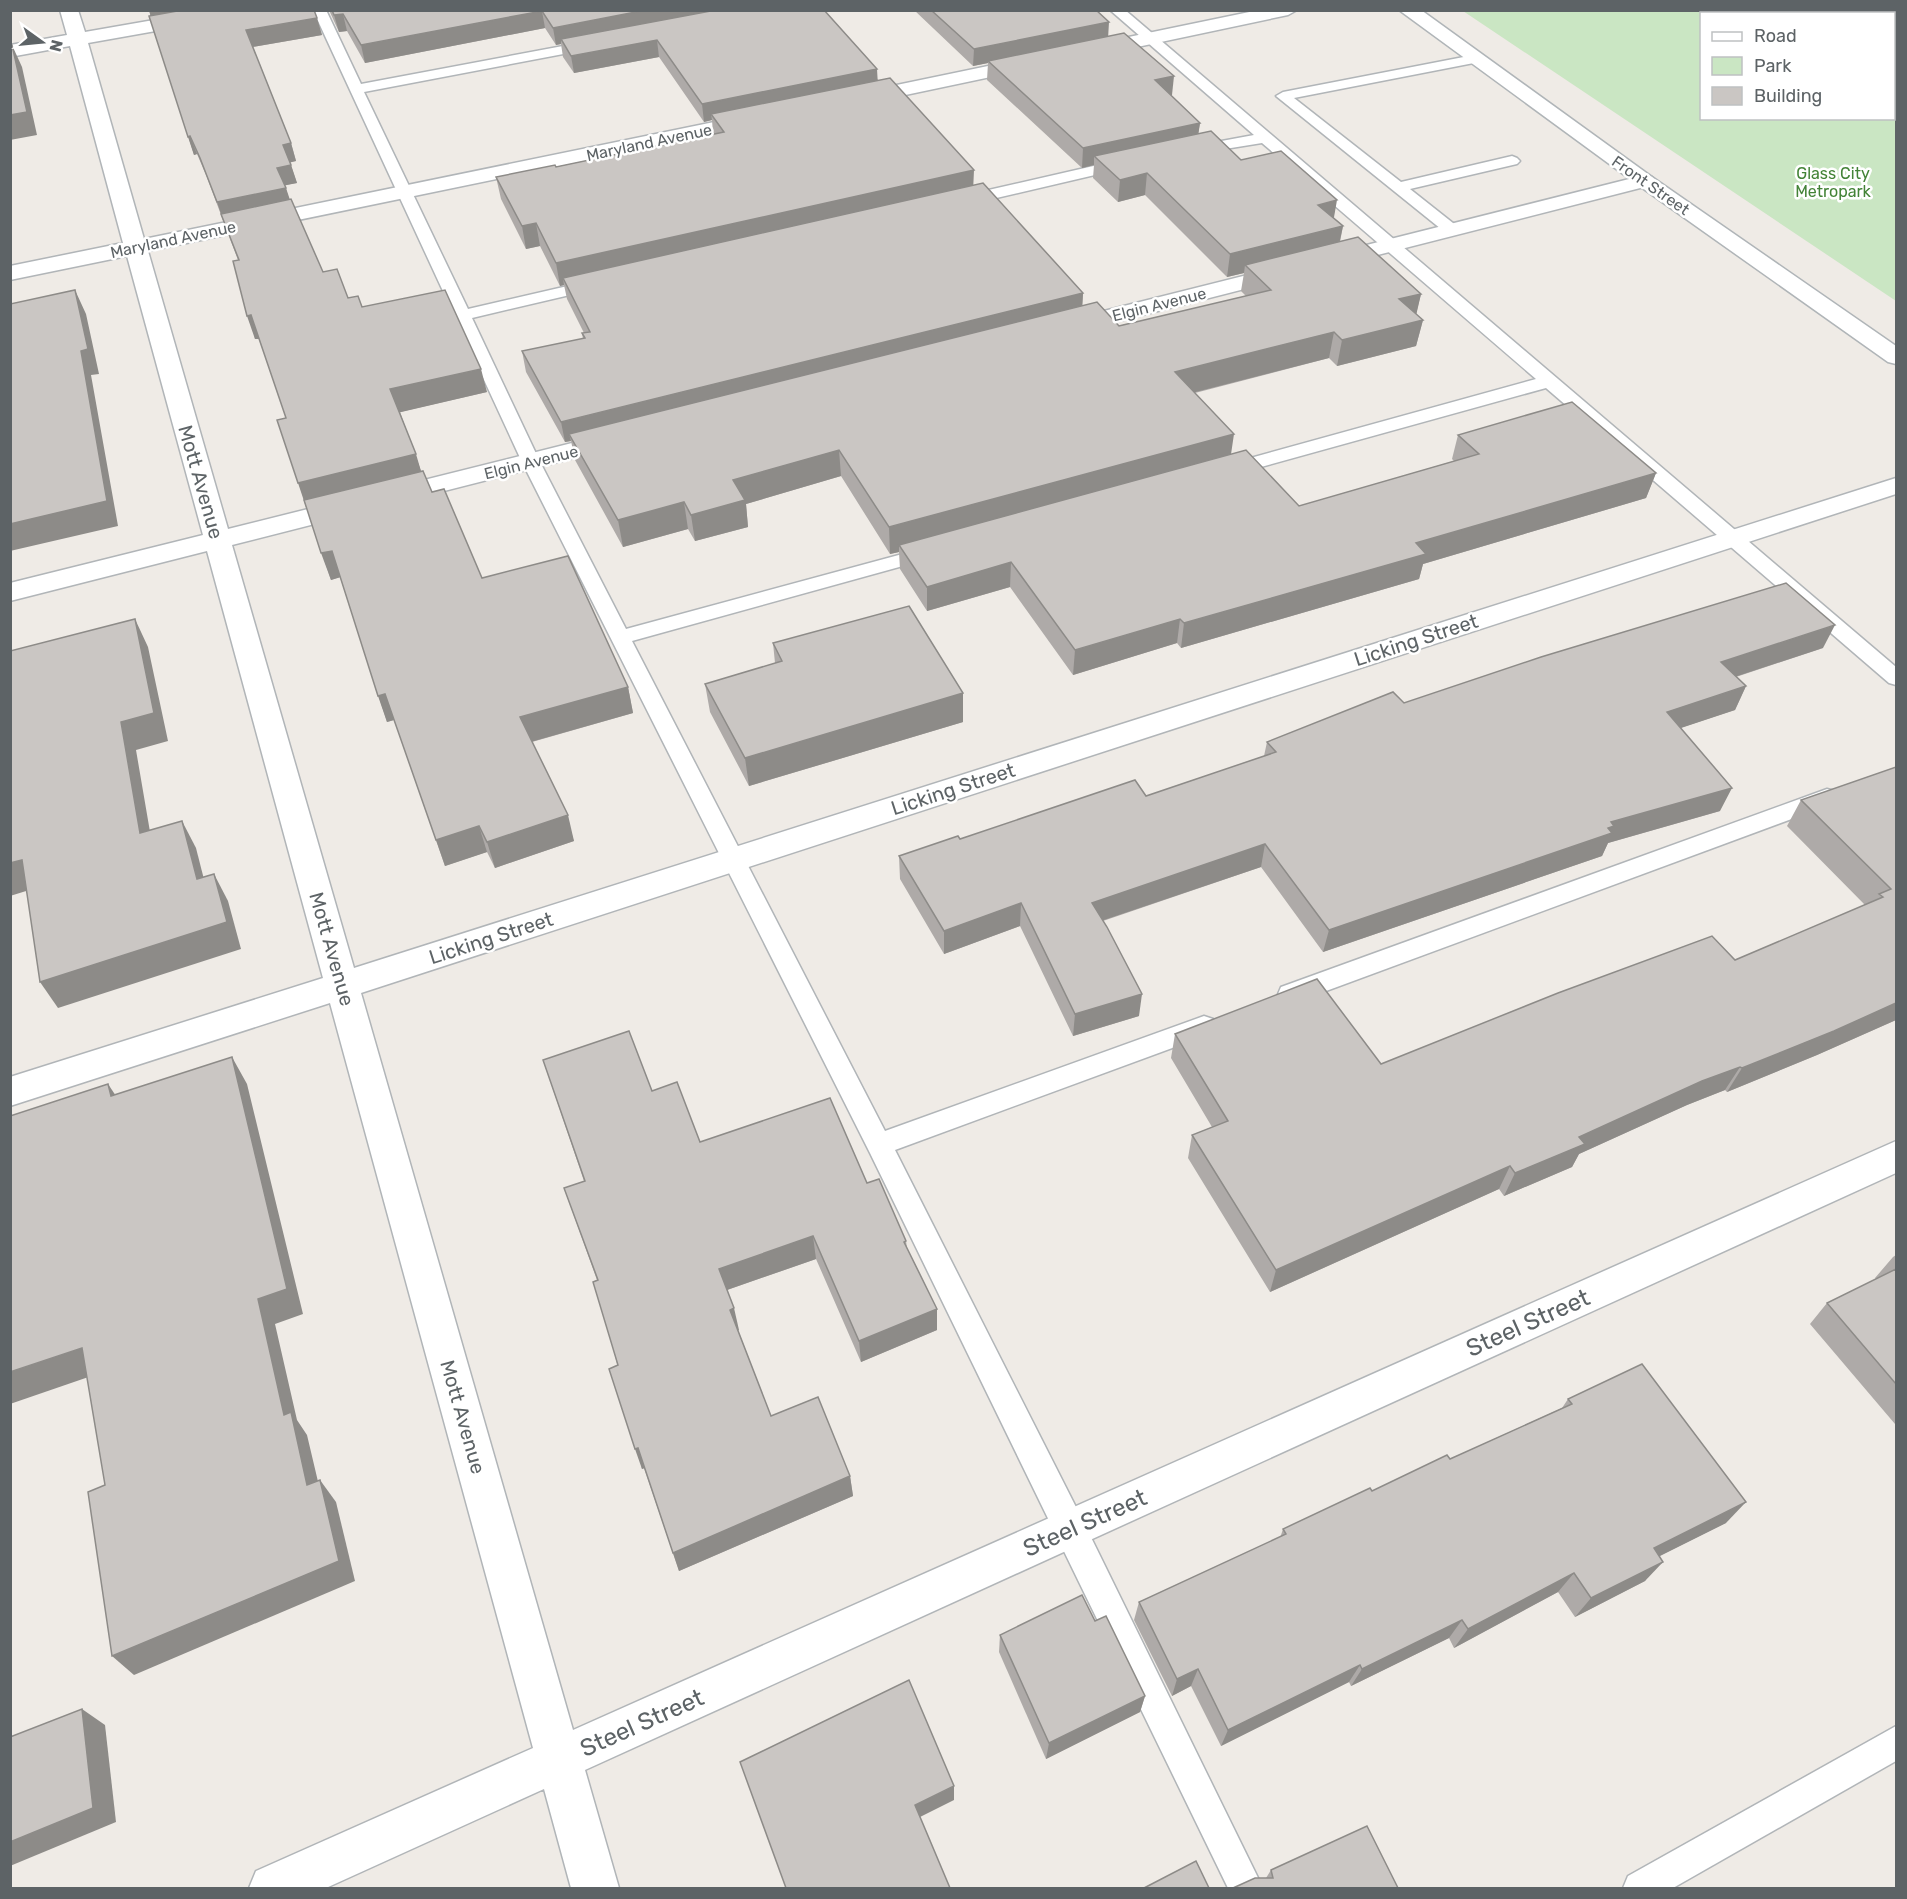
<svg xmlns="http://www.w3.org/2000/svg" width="1907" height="1899" font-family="Rubik,sans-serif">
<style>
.green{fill:#cae6c3;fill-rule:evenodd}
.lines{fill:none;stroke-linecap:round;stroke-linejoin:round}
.service-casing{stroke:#b1b5b8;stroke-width:3}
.minor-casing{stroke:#b1b5b8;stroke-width:3}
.secondary-casing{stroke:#b0b5b8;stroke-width:3}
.service{fill:#fff;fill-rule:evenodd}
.minor{fill:#fff;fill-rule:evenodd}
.secondary{fill:#fff;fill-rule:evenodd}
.wall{fill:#aeaaa8}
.shaded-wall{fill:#8d8b88}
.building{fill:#cac6c3;stroke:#8d8b88;stroke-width:1.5}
.labels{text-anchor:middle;stroke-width:5;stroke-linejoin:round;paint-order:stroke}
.far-street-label{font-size:16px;fill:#5d6366;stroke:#fff}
.far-park-label{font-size:16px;fill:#438337;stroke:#fff}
.street-label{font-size:20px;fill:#5d6366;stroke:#fff}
.near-street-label{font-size:24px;fill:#5d6366;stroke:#fff}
</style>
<rect width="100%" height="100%" fill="#efebe6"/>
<path class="green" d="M 1463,11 L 1896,11 L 1896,301 ZM 1702,14 L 1894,14 L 1894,118 L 1702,118 Z"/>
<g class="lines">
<defs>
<g id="service">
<path d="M 313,10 L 326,10 L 361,84 L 595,40 L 602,44 L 595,48 L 364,92 L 468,309 L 598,279 L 606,284 L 604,287 L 472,318 L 540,462 L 626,629 L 932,546 L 939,548 L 942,552 L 939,556 L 632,641 L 885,1131 L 1204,1016 L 1213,1019 L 1216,1026 L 1213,1033 L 895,1150 L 1082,1519 L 1263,1888 L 1228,1888 L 870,1153 L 522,462 Z"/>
<path d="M 1110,10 L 1125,10 L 1896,667 L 1896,685 L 1889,683 L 1546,388 L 1232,475 L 1218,475 L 1216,471 L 1218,467 L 1536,379 L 1262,143 L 1194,154 L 1189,153 L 1187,150 L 1189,147 L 1254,135 Z"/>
<path d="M 1474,55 L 1479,56 L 1481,59 L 1479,62 L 1294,98 L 1401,182 L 1512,156 L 1517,158 L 1520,161 L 1517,164 L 1410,189 L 1458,227 L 1460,230 L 1458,233 L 1446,233 L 1276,96 L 1283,92 Z"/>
<path d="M 1124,159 L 1129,161 L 1132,164 L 1129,167 L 962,206 L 954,201 L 962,196 Z"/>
<path d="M 1827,789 L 1835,791 L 1838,797 L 1835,803 L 1299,1001 L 1290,1004 L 1281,1001 L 1278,994 L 1281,987 Z"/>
<path d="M 1896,1726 L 1896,1761 L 1673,1888 L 1623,1888 L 1628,1876 Z"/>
</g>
<g id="minor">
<path d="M 60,10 L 78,10 L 85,32 L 211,10 L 255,10 L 246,15 L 88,43 L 144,239 L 758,113 L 765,115 L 768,119 L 765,123 L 758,125 L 148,251 L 228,529 L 616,432 L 625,435 L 629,440 L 625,445 L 232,545 L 354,968 L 1896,478 L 1896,494 L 361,993 L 573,1730 L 1896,1141 L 1896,1173 L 585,1770 L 619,1888 L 571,1888 L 544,1789 L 326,1888 L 249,1888 L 256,1871 L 533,1748 L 330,1003 L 10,1106 L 10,1077 L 323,978 L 207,551 L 10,601 L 10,583 L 203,535 L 127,256 L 10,280 L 10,266 L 123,243 L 70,46 L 10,57 L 10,45 L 67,35 Z"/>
<path d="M 1259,10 L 1297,10 L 1288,15 L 1090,57 L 1083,55 L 1081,51 L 1083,47 L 1090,45 Z"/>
<path d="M 1766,10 L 1790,10 L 1792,14 L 1768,14 Z"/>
<path d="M 1894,52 L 1896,53 L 1896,65 L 1894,64 Z"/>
<path d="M 1031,57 L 1038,59 L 1041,63 L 1038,67 L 858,105 L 851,103 L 848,99 L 851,95 L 858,93 Z"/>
<path d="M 1645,175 L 1652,177 L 1655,181 L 1652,185 L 1068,334 L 1060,332 L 1056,327 L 1060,322 Z"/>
</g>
<path id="secondary" d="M 1399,10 L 1421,10 L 1652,177 L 1896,346 L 1896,364 L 1888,362 L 1638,185 Z"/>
</defs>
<use href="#service" class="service-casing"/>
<use href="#minor" class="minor-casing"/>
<use href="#secondary" class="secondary-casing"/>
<use href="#service" class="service"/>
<use href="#minor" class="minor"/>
<use href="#secondary" class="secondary"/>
</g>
<g class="wall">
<path d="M 149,10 L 314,10 L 322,35 L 253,47 L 291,143 L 296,161 L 290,162 L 297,183 L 285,185 L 289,200 L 323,272 L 348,298 L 362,307 L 487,392 L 400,412 L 421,471 L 432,492 L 482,578 L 628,687 L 633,713 L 532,742 L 574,841 L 495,868 L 487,852 L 445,866 L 394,720 L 387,722 L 340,577 L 331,580 L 304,500 L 286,418 L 259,339 L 255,339 L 238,260 L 206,175 L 197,154 L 194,155 Z"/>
<path d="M 329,10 L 824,10 L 878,80 L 973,185 L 1083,293 L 1082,306 L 1119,326 L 1246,296 L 1241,291 L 1244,273 L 1227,277 L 1145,195 L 1118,202 L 1093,178 L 1094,165 L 1082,168 L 987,80 L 988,63 L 973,66 L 914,10 L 1096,10 L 1108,36 L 1172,95 L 1170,95 L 1200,123 L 1198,134 L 1334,219 L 1343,226 L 1340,242 L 1421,294 L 1416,314 L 1423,320 L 1416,346 L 1337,366 L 1329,358 L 1195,393 L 1231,454 L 1299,506 L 1454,461 L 1452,459 L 1458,435 L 1656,473 L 1646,498 L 1423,564 L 1419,579 L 1181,648 L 1177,643 L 1073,675 L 1010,587 L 927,611 L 900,569 L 899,552 L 890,554 L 841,476 L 746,504 L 748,527 L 695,541 L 688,529 L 623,547 L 575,460 L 571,441 L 565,442 L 526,372 L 522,351 L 583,339 L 582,333 L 584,333 L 567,299 L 564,285 L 560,286 L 540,246 L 526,249 L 501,199 L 496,177 L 556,167 L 713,134 L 712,120 L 704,122 L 659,57 L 574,73 L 563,57 L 561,44 L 556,45 L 545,28 L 365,63 L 347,31 L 339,32 Z"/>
<path d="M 773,643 L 963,693 L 963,722 L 749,786 L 710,712 L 705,684 L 775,663 Z"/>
<path d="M 1823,648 L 1736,677 L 1746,686 L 1735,710 L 1680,728 L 1720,811 L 1608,843 L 1602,856 L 1323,952 L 1261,867 L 1103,921 L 1139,1016 L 1073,1036 L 1020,926 L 944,954 L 900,879 L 899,856 L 960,839 L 1146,796 L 1264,756 L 1267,742 L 1404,703 Z"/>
<path d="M 1896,767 L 1896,1020 L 1817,1055 L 1727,1092 L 1725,1090 L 1687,1105 L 1579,1154 L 1572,1167 L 1504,1196 L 1499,1189 L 1270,1292 L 1188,1158 L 1192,1135 L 1212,1127 L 1171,1058 L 1175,1034 L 1381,1064 L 1735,960 L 1865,905 L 1787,826 L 1801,800 Z"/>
<path d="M 543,1060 L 652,1091 L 700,1142 L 867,1183 L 906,1241 L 907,1248 L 937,1309 L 937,1330 L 861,1362 L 816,1259 L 727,1290 L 738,1330 L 771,1416 L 850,1476 L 853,1496 L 679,1571 L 644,1468 L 642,1469 L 597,1280 L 564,1188 L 584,1181 Z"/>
<path d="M 1896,1255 L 1896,1423 L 1895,1424 L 1810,1324 L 1827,1303 L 1876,1279 L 1875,1278 L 1893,1257 Z"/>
<path d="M 1568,1399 L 1726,1523 L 1659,1556 L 1645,1581 L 1575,1617 L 1558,1592 L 1454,1648 L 1449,1638 L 1351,1686 L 1349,1682 L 1221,1746 L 1191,1686 L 1172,1696 L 1134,1620 L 1139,1602 L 1280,1538 L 1283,1529 L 1450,1459 L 1562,1408 Z"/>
<path d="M 1095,1621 L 1145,1696 L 1140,1712 L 1046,1759 L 999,1652 L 1000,1635 Z"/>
<path d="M 1271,1870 L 1398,1888 L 1266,1878 Z"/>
</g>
<g class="shaded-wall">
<path d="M 149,10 L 195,10 L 151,18 Z"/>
<path d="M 646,10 L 738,10 L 561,39 L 561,44 L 556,45 L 553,28 Z"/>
<path d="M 542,11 L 545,28 L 365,63 L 361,45 Z"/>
<path d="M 343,14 L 347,31 L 339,32 L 334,15 Z"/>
<path d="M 317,18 L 322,35 L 252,47 L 246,30 Z"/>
<path d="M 1109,22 L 1108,39 L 988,61 L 988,63 L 973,66 L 974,49 Z"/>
<path d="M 657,40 L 659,57 L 574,73 L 571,56 Z"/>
<path d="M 12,45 L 22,67 L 37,135 L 10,140 Z"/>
<path d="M 877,69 L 878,86 L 711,114 L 712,120 L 704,122 L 702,104 Z"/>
<path d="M 1174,76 L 1172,95 L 1153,99 L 1155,80 Z"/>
<path d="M 1200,123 L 1197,143 L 1094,156 L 1094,165 L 1082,168 L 1083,148 Z"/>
<path d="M 190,136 L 197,154 L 194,155 L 188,137 Z"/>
<path d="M 291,143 L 296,161 L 288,163 L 283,145 Z"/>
<path d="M 291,165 L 297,183 L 282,186 L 277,168 Z"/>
<path d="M 974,170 L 973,192 L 563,278 L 564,285 L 560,286 L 556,263 Z"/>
<path d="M 1147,173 L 1145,195 L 1118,202 L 1120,180 Z"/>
<path d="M 286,188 L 292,206 L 223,220 L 217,202 Z"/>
<path d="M 1337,200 L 1333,223 L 1318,205 Z"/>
<path d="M 536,223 L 540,246 L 526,249 L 522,226 Z"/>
<path d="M 1343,226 L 1338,249 L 1245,265 L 1244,273 L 1227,277 L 1230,254 Z"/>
<path d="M 75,290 L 86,314 L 99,374 L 91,375 L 118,526 L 10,551 L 10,524 L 81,351 Z"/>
<path d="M 1083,293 L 1082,313 L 569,434 L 571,441 L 565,442 L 561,422 Z"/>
<path d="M 1421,294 L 1415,320 L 1399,299 Z"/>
<path d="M 251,315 L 259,339 L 255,339 L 247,316 Z"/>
<path d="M 1423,320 L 1416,346 L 1337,366 L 1342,340 Z"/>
<path d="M 1334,332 L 1329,358 L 1172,398 L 1175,372 Z"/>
<path d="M 481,369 L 487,392 L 397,413 L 390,389 Z"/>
<path d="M 1234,434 L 1230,461 L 899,545 L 899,552 L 890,554 L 889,527 Z"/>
<path d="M 839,450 L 841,476 L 746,504 L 748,527 L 695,541 L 691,515 L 733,480 Z"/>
<path d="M 416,454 L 423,478 L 306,507 L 298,483 Z"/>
<path d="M 1656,473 L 1646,498 L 1423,564 L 1419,579 L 1181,648 L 1184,623 L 1416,543 Z"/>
<path d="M 684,502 L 688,529 L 623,547 L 618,520 Z"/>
<path d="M 332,551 L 341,577 L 331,580 L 321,553 Z"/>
<path d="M 1011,562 L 1010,587 L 927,611 L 927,587 Z"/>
<path d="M 135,619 L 148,647 L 168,741 L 136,750 L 155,861 L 140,833 L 121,722 Z"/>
<path d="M 1180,619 L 1177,643 L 1073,675 L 1075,650 Z"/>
<path d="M 1835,625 L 1823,648 L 1710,685 L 1721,662 Z"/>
<path d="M 1746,686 L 1735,710 L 1657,736 L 1667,712 Z"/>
<path d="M 628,687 L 633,713 L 527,743 L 520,717 Z"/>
<path d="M 963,693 L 963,722 L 749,786 L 745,758 Z"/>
<path d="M 385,694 L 394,720 L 387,722 L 378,696 Z"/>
<path d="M 1732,788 L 1720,811 L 1608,843 L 1602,856 L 1323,952 L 1329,930 L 1611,822 Z"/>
<path d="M 568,815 L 574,841 L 495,868 L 487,842 Z"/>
<path d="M 182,821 L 196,848 L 211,907 L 197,879 Z"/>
<path d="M 479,826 L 487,852 L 445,866 L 436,840 Z"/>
<path d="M 1265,844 L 1261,867 L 1089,925 L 1092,903 Z"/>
<path d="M 22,860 L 39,887 L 10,896 L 10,863 Z"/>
<path d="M 214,874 L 228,901 L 241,949 L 58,1008 L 40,982 Z"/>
<path d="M 1021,903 L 1020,926 L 944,954 L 944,931 Z"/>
<path d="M 1142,994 L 1139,1016 L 1073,1036 L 1075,1014 Z"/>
<path d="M 1896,1003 L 1896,1020 L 1817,1055 L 1727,1092 L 1742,1068 Z"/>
<path d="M 232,1057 L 247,1084 L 303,1314 L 275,1324 L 297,1420 L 307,1435 L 324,1507 L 307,1485 L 284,1415 L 258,1299 Z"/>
<path d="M 1740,1067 L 1725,1090 L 1687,1105 L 1579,1154 L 1572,1167 L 1504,1196 L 1515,1173 L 1579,1137 L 1702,1081 Z"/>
<path d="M 108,1084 L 126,1111 L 111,1096 Z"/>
<path d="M 1510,1166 L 1499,1189 L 1270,1292 L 1276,1270 Z"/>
<path d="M 813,1236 L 816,1259 L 724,1291 L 719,1269 Z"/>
<path d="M 734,1308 L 739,1330 L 735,1332 L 730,1310 Z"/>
<path d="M 937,1309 L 937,1330 L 861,1362 L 859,1341 Z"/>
<path d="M 82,1348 L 103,1372 L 10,1404 L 10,1372 Z"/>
<path d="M 638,1448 L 645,1468 L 642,1469 L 635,1449 Z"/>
<path d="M 850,1476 L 853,1496 L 679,1571 L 673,1553 Z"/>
<path d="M 320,1480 L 336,1502 L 355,1581 L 134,1675 L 112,1656 Z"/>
<path d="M 1746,1502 L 1726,1523 L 1636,1568 L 1654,1548 Z"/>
<path d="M 1663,1562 L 1645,1581 L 1575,1617 L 1591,1598 Z"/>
<path d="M 1574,1573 L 1558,1592 L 1454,1648 L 1468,1629 Z"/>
<path d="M 1462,1620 L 1449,1638 L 1351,1686 L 1362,1669 Z"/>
<path d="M 1360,1665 L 1349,1682 L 1221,1746 L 1228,1730 Z"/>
<path d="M 1198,1669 L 1191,1686 L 1172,1696 L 1177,1679 Z"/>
<path d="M 1145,1696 L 1140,1712 L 1046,1759 L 1049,1743 Z"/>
<path d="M 82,1709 L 105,1725 L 116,1822 L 10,1866 L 10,1842 Z"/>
<path d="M 954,1786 L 954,1800 L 916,1819 L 915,1805 Z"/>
</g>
<g class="building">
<path d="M 183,10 L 314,10 L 317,18 L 246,30 L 291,143 L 283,145 L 291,165 L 277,168 L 286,188 L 217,202 L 200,158 L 190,136 L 188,137 L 149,16 Z"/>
<path d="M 332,10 L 646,10 L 553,28 L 542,11 L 361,45 L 343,14 L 334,15 Z"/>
<path d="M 716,10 L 824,10 L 877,69 L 702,104 L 657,40 L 571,56 L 561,39 Z"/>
<path d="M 931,10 L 1096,10 L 1109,22 L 974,49 Z"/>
<path d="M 1124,33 L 1174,76 L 1155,80 L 1200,123 L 1083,148 L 988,61 Z"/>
<path d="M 10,45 L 12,45 L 27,112 L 10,115 Z"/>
<path d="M 890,78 L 974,170 L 556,263 L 536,223 L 522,226 L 496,177 L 555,165 L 556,167 L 724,132 L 711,114 Z"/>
<path d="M 1211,131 L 1241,160 L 1281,151 L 1337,200 L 1318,205 L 1343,226 L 1230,254 L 1147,173 L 1120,180 L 1094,156 Z"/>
<path d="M 983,183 L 1083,293 L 561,422 L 522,351 L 585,338 L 582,333 L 590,332 L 563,278 Z"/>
<path d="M 291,199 L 323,272 L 337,269 L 348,298 L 358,296 L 362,307 L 445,290 L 481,369 L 390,389 L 416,454 L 298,483 L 277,420 L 286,418 L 251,315 L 247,316 L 233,261 L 239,260 L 221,214 Z"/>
<path d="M 1358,237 L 1421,294 L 1399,299 L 1423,320 L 1342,340 L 1334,332 L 1175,372 L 1234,434 L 889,527 L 839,450 L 733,480 L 745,500 L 691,515 L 684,502 L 618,520 L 569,434 L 1097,302 L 1119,326 L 1123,325 L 1271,290 L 1245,265 Z"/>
<path d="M 75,290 L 88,349 L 81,351 L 107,501 L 10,524 L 10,304 Z"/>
<path d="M 1572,402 L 1656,473 L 1416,543 L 1426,554 L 1184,623 L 1180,619 L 1075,650 L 1011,562 L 927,587 L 899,545 L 1246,450 L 1299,506 L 1479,454 L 1458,435 Z"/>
<path d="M 423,471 L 432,492 L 444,489 L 482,578 L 568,556 L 628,687 L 520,717 L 568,815 L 487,842 L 479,826 L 436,840 L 385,694 L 378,696 L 332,551 L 321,553 L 304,500 Z"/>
<path d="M 1786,583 L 1835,625 L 1721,662 L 1746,686 L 1667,712 L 1732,788 L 1611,822 L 1614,826 L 1608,828 L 1612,833 L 1329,930 L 1265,844 L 1092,903 L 1107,927 L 1142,994 L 1075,1014 L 1021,903 L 944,931 L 899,856 L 958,836 L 960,839 L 1135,780 L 1146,796 L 1276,752 L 1267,742 L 1393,692 L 1404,703 L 1541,657 Z"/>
<path d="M 909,606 L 963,693 L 745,758 L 705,684 L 782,661 L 773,643 Z"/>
<path d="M 135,619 L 154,713 L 121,722 L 140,833 L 182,821 L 197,879 L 214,874 L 227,922 L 40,982 L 22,860 L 10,863 L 10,651 Z"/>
<path d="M 1896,767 L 1896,1003 L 1834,1031 L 1742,1068 L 1740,1067 L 1702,1081 L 1579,1137 L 1585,1144 L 1515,1173 L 1510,1166 L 1276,1270 L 1192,1135 L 1228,1121 L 1175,1034 L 1317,979 L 1381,1064 L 1558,993 L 1712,936 L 1735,960 L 1883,897 L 1879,894 L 1891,889 L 1801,800 Z"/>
<path d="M 629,1031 L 652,1091 L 677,1082 L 700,1142 L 830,1098 L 867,1183 L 879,1179 L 906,1241 L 904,1242 L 937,1309 L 859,1341 L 813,1236 L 719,1269 L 734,1308 L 730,1310 L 771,1416 L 818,1397 L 850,1476 L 673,1553 L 638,1448 L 635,1449 L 609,1369 L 618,1365 L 593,1282 L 598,1280 L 564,1188 L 585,1181 L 543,1060 Z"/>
<path d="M 232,1057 L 287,1289 L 258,1299 L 284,1415 L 291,1412 L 307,1485 L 320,1480 L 339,1561 L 112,1656 L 88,1492 L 105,1485 L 82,1348 L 10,1372 L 10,1116 L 108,1084 L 111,1096 Z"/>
<path d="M 1896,1269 L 1896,1384 L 1827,1303 Z"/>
<path d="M 1642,1364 L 1746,1502 L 1654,1548 L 1663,1562 L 1591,1598 L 1574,1573 L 1468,1629 L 1462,1620 L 1362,1669 L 1360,1665 L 1228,1730 L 1198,1669 L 1177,1679 L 1139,1602 L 1286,1534 L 1283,1529 L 1370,1488 L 1372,1491 L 1447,1455 L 1450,1459 L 1572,1404 L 1568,1399 Z"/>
<path d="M 1082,1595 L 1095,1621 L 1106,1616 L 1145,1696 L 1049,1743 L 1000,1635 Z"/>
<path d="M 909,1680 L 954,1786 L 915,1805 L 950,1888 L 786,1888 L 740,1762 Z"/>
<path d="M 82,1709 L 93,1808 L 10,1842 L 10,1737 Z"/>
<path d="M 1367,1826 L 1398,1888 L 1233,1888 L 1255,1878 L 1273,1878 L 1271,1870 Z"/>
<path d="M 1196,1861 L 1209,1888 L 1144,1888 Z"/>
</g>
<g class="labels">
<g class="far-street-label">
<text transform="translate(649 142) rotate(-12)" y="6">Maryland Avenue</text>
<text transform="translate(1651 185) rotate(35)" y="6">Front Street</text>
<text transform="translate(173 239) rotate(-12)" y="6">Maryland Avenue</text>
<text transform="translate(1159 304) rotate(-14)" y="6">Elgin Avenue</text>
<text transform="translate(531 462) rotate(-14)" y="6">Elgin Avenue</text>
</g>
<g class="far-park-label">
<text x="1833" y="179">Glass City<tspan x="1833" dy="18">Metropark</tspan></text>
</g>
<g class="street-label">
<text transform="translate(201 482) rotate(74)" y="7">Mott Avenue</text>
<text transform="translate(1416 640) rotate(-18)" y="7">Licking Street</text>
<text transform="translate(953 789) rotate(-18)" y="7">Licking Street</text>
<text transform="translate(491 938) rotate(-18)" y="7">Licking Street</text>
<text transform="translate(332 949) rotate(74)" y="7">Mott Avenue</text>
<text transform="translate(463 1417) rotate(74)" y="7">Mott Avenue</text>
</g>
<g class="near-street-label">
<text transform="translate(1528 1323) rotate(-24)" y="8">Steel Street</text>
<text transform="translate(1085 1523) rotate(-24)" y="8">Steel Street</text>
<text transform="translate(642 1723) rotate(-24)" y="8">Steel Street</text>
</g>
</g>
<rect width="1907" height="1899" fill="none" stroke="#5d6366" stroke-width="24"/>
<rect x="1700" y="12" width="195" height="108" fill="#ffffff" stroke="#bec1c2" stroke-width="1.5"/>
<rect x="1712" y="32" width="30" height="9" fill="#ffffff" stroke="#bec1c2" stroke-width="1.5"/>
<text x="1754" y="42" font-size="18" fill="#5d6366">Road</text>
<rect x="1712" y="57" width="30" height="18" fill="#cae6c3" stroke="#bec1c2" stroke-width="1.5"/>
<text x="1754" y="72" font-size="18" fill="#5d6366">Park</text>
<rect x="1712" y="87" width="30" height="18" fill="#cac6c3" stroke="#bec1c2" stroke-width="1.5"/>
<text x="1754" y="102" font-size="18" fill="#5d6366">Building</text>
<g transform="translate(42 42) rotate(105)" stroke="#ffffff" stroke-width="4.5" paint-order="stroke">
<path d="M0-4.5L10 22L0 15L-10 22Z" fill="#5d6366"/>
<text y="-9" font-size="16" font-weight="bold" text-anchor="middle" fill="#5d6366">N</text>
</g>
</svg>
